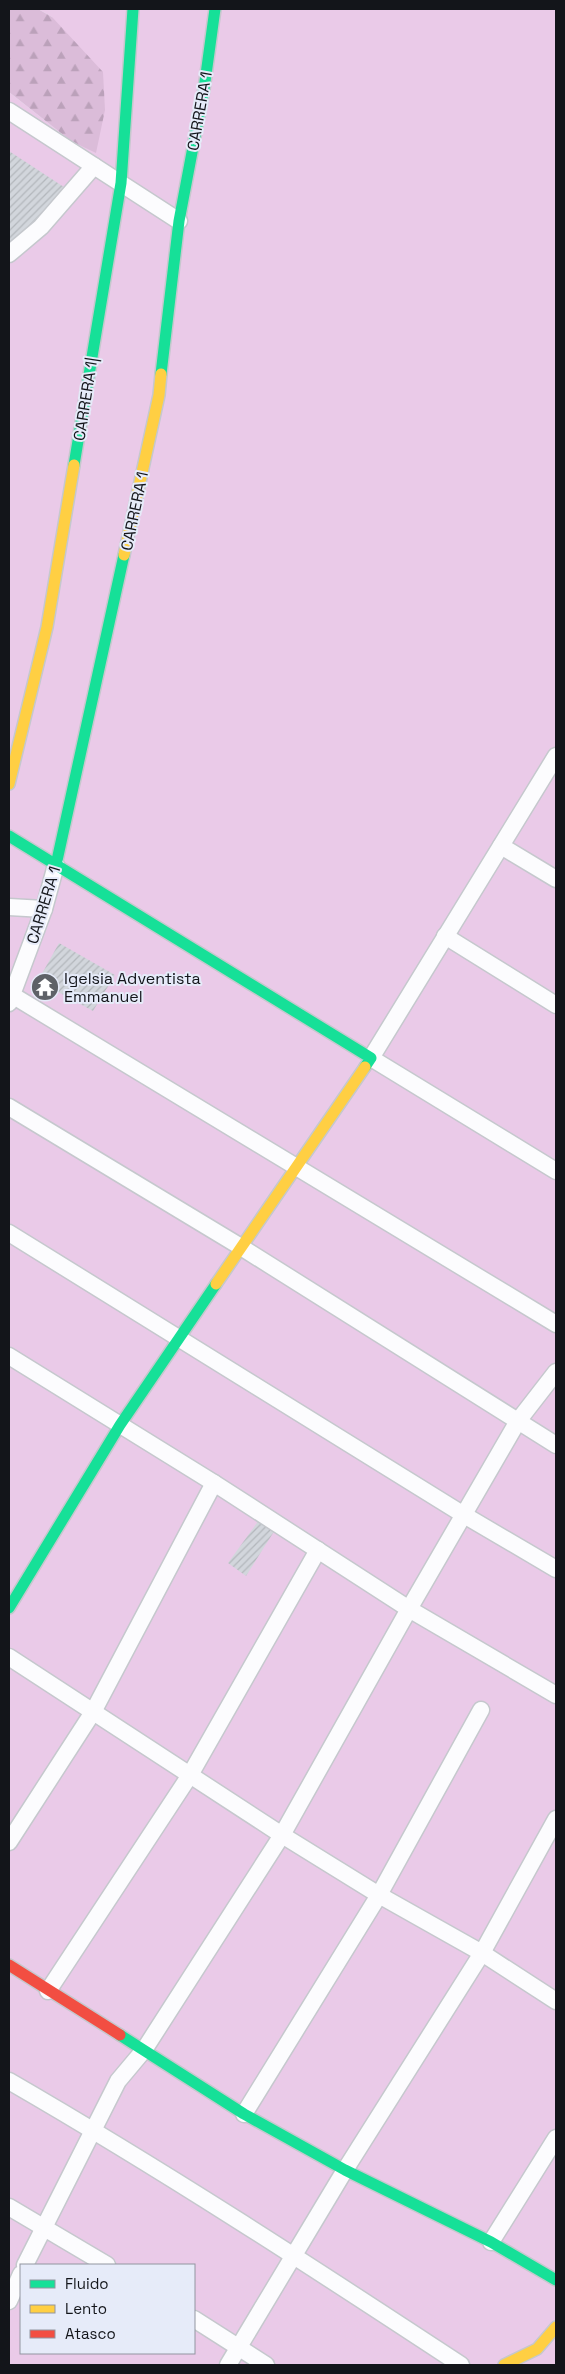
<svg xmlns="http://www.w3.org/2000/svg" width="565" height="2374" font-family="'Space Grotesk',sans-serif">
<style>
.green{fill:#eacae8;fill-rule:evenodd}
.forest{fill:url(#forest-firs)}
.building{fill:url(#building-hatch)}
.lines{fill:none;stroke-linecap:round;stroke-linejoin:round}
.street-casing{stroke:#c5c8cd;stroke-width:19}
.fast-casing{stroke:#c5c8cd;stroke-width:14}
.slow-casing{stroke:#c5c8cd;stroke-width:14}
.jam-casing{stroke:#c5c8cd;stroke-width:14}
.street{stroke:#fcfcfe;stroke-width:16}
.fast{stroke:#16e098;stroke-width:11}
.slow{stroke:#ffcf43;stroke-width:11}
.jam{stroke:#f24e42;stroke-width:11}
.labels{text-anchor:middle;stroke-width:4;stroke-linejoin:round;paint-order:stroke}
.street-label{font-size:16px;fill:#13151a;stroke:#e6ebf9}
.poi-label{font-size:16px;fill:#13151a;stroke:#e6ebf9;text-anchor:start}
</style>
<defs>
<pattern id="forest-firs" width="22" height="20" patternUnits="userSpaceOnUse" patternTransform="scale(1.25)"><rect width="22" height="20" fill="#dbbcd9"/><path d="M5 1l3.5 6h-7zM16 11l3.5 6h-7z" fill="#bba1ba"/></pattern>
<pattern id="building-hatch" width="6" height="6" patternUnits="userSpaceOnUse" patternTransform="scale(1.25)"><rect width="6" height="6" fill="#d2d6dc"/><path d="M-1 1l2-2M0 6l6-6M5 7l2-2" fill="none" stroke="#b3b7bc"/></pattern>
</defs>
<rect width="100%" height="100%" fill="#eaedf5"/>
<path class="green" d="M 38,9 L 556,9 L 556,2365 L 9,2365 L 9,92 L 71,141 L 52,17 ZM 21,2265 L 194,2265 L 194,2353 L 21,2353 Z"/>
<path class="forest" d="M 9,9 L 38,9 L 52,17 L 103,72 L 105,110 L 96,153 L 71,141 L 9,92 Z"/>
<g class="building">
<path d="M 9,151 L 67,189 L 9,251 Z"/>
<path d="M 59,943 L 115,975 L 93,1011 L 38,981 Z"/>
<path d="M 259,1520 L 275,1530 L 246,1576 L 228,1563 Z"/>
</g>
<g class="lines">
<defs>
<g id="street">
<path d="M 9,111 L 179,221"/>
<path d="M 9,254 L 41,227 L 94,166"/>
<path d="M 556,756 L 371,1058 L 556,1171"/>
<path d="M 501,846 L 556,879"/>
<path d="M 9,907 L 44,909"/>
<path d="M 445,936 L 556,1005"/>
<path d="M 12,995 L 556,1324"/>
<path d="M 9,1003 L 44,909 L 56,865"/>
<path d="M 9,1107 L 241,1247 L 556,1445"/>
<path d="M 9,1233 L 464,1515 L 556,1569"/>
<path d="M 9,1356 L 214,1483 L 409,1609 L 556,1695"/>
<path d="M 9,1657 L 282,1835 L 379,1895 L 482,1953 L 556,2001"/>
<path d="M 9,1842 L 93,1712 L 214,1483"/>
<path d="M 48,1991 L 190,1775 L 318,1550"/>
<path d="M 9,2081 C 163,2170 312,2267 461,2365"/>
<path d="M 244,2114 L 379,1895 L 481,1710"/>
<path d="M 9,2207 L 107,2265"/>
<path d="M 491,2242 L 556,2138"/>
<path d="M 25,2265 L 118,2081 L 144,2050 L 282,1835 L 409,1609 L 518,1421 L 556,1372"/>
<path d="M 9,2301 L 21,2274"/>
<path d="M 194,2319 L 266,2365"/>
<path d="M 228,2365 L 345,2170 L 482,1953 L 556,1819"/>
</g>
<g id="fast">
<path d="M 161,374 L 179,221 L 204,89 L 215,9"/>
<path d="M 74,465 L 121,183 L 133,9"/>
<path d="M 9,836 L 371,1058 L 365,1067"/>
<path d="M 56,865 L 124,555"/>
<path d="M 9,1608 L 120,1425 L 216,1284"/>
<path d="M 120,2035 L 244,2114 L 345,2170 L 491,2242 L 556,2280"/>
</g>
<g id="slow">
<path d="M 124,555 L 159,395 L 161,374"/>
<path d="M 9,784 L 47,627 L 74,465"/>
<path d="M 216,1284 L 365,1067"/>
<path d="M 504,2365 L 537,2349 L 556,2327"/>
</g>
<path id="jam" d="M 9,1965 L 120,2035"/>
</defs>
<use href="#street" class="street-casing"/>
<use href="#fast" class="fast-casing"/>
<use href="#slow" class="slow-casing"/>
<use href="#jam" class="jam-casing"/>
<use href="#street" class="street"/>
<use href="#fast" class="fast"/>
<use href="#slow" class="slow"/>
<use href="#jam" class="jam"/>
</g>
<defs>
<symbol id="temple-disc" viewBox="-11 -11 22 22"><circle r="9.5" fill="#5e6167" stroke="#e6ebf9"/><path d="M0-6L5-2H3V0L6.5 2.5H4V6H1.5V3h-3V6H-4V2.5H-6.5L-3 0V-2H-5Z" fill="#fff"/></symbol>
</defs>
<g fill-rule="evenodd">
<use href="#temple-disc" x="29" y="971" width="32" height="32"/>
</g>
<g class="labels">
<g class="street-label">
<text transform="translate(199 111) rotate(-80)" y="6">CARRERA 1</text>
<text transform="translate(85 399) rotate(-81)" y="6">CARRERA 1|</text>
<text transform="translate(134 511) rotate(-78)" y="6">CARRERA 1</text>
<text transform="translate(43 905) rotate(-73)" y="6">CARRERA 1</text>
</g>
<g class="poi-label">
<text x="64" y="984">Igelsia Adventista<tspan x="64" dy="18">Emmanuel</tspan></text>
</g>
</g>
<rect width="565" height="2374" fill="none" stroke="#13151a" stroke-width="20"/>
<rect x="20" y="2264" width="175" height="90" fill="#e6ebf9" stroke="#9295a0"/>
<rect x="30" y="2280" width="25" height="8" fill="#16e098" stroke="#9295a0"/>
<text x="65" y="2289" font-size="15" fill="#13151a">Fluido</text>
<rect x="30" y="2305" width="25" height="8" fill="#ffcf43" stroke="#9295a0"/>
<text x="65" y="2314" font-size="15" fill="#13151a">Lento</text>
<rect x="30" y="2330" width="25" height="8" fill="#f24e42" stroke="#9295a0"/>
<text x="65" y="2339" font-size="15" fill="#13151a">Atasco</text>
</svg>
